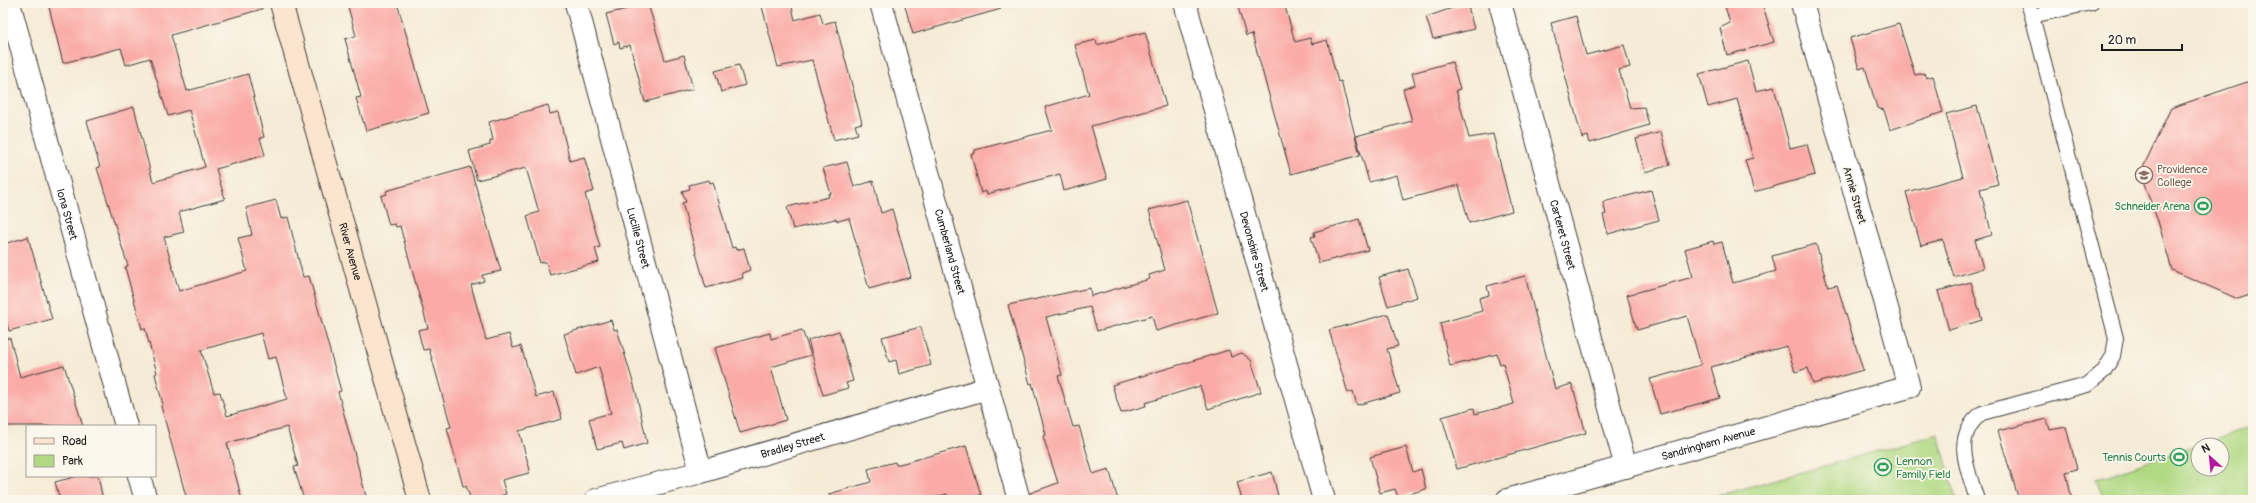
<svg xmlns="http://www.w3.org/2000/svg" width="2256" height="503" font-family="Pangolin,sans-serif">
<style>
.green{fill:#b1d984;stroke:#667a50;fill-rule:evenodd}
.building{fill:#faaba7;fill-rule:evenodd}
.lines{fill:none;stroke-linecap:round;stroke-linejoin:round}
.lane-casing{stroke:#3d3b38;stroke-width:16}
.street-casing{stroke:#3d3b38;stroke-width:24}
.secondary-casing{stroke:#3d3b38;stroke-width:24}
.lane{stroke:#fff;stroke-width:14}
.street{stroke:#fff;stroke-width:22}
.secondary{stroke:#fbe5cf;stroke-width:22}
.labels{text-anchor:middle;stroke-width:3.5;stroke-linejoin:round;paint-order:stroke}
.education-label{font-size:11px;fill:#785e54;stroke:#fbf7ec;text-anchor:start}
.street-label{font-size:11px;fill:#1c1c1c;stroke:#fbf7ec}
.leisure-label{font-size:11px;fill:#27864d;stroke:#fbf7ec;text-anchor:end}
</style>
<rect width="100%" height="100%" fill="#fbf7ec"/>
<filter id="ink" filterUnits="userSpaceOnUse"><feTurbulence type="fractalNoise" baseFrequency=".025" numOctaves="2"/><feDisplacementMap in="SourceGraphic" scale="8" xChannelSelector="R" yChannelSelector="G"/><feConvolveMatrix kernelMatrix="1 2 1 2 8 2 1 2 1" color-interpolation-filters="sRGB"/></filter>
<filter id="wash" filterUnits="userSpaceOnUse"><feTurbulence type="fractalNoise" baseFrequency=".012" numOctaves="4" result="noise"/><feDisplacementMap in="SourceGraphic" scale="16" xChannelSelector="R" yChannelSelector="G"/><feGaussianBlur stdDeviation="0.9" result="paint"/><feColorMatrix in="noise" values="0 0 0 0 0 0 0 0 0 0 0 0 0 0 0 0 0 1.4 0 .05"/><feComposite in="paint" operator="in"/></filter>
<g filter="url(#wash)">
<rect width="100%" height="100%" fill="#f5ebd6"/>
<g class="green">
<path d="M 2253,426 L 2253,500 L 2104,500 L 2096,479 ZM 2198,445 L 2222,445 L 2222,469 L 2198,469 Z"/>
<path d="M 1938,434 L 1957,500 L 1702,500 Z"/>
</g>
<g id="blocks">
<g class="building">
<path d="M 48,3 L 261,3 L 262,9 L 171,35 L 187,91 L 248,74 L 264,137 L 260,138 L 265,155 L 216,169 L 225,199 L 179,212 L 184,232 L 164,237 L 179,291 L 247,271 L 238,238 L 252,235 L 246,208 L 276,200 L 281,219 L 288,217 L 303,277 L 309,276 L 341,391 L 338,392 L 367,500 L 304,500 L 294,467 L 298,466 L 287,427 L 227,443 L 242,500 L 187,500 L 161,406 L 163,405 L 155,374 L 157,373 L 145,328 L 142,329 L 125,267 L 128,266 L 97,168 L 100,167 L 87,121 L 134,107 L 153,182 L 205,167 L 194,127 L 189,110 L 168,116 L 150,58 L 126,65 L 121,48 L 63,63 ZM 261,333 L 268,359 L 276,357 L 287,399 L 227,416 L 220,392 L 214,393 L 201,350 Z"/>
<path d="M 347,3 L 397,3 L 429,113 L 366,131 L 356,98 L 361,97 L 345,39 L 356,36 Z"/>
<path d="M 761,3 L 791,3 L 795,20 L 820,13 L 823,24 L 835,21 L 862,123 L 855,125 L 858,134 L 834,140 L 812,60 L 778,67 Z"/>
<path d="M 904,3 L 1000,3 L 1001,9 L 913,34 Z"/>
<path d="M 1237,3 L 1284,3 L 1295,42 L 1310,38 L 1312,44 L 1327,40 L 1338,82 L 1341,81 L 1360,155 L 1291,174 L 1252,34 L 1246,36 Z"/>
<path d="M 1467,3 L 1474,29 L 1433,39 L 1426,17 Z"/>
<path d="M 1724,3 L 1762,3 L 1774,42 L 1727,55 L 1720,28 L 1730,23 Z"/>
<path d="M 648,4 L 665,60 L 684,55 L 693,89 L 645,102 L 630,45 L 620,48 L 619,42 L 614,44 L 606,14 Z"/>
<path d="M 1576,16 L 1586,55 L 1624,45 L 1630,67 L 1619,70 L 1630,108 L 1644,107 L 1649,125 L 1590,143 L 1588,136 L 1582,138 L 1551,23 Z"/>
<path d="M 1899,24 L 1915,75 L 1924,73 L 1926,78 L 1933,76 L 1943,112 L 1890,130 L 1884,110 L 1877,108 L 1865,67 L 1859,69 L 1850,38 Z"/>
<path d="M 1145,32 L 1166,106 L 1091,126 L 1107,179 L 1064,191 L 1060,174 L 987,194 L 986,191 L 981,193 L 971,154 L 975,153 L 975,150 L 1052,130 L 1045,107 L 1089,94 L 1075,45 L 1096,40 L 1097,45 Z"/>
<path d="M 1748,61 L 1756,91 L 1774,87 L 1790,148 L 1807,144 L 1815,175 L 1754,192 L 1745,160 L 1753,158 L 1737,99 L 1708,107 L 1699,74 Z"/>
<path d="M 1452,62 L 1460,89 L 1456,90 L 1469,138 L 1493,134 L 1512,211 L 1469,223 L 1459,185 L 1403,200 L 1397,175 L 1369,182 L 1356,136 L 1412,121 L 1403,89 L 1415,85 L 1412,73 Z"/>
<path d="M 739,65 L 745,85 L 721,92 L 715,71 Z"/>
<path d="M 2253,80 L 2253,294 L 2238,299 L 2172,270 L 2158,221 L 2140,174 L 2171,108 Z"/>
<path d="M 548,105 L 550,114 L 558,112 L 570,161 L 584,157 L 594,191 L 585,194 L 600,247 L 595,248 L 599,262 L 550,275 L 546,262 L 540,263 L 527,216 L 539,212 L 526,168 L 477,180 L 469,151 L 490,145 L 490,141 L 493,140 L 489,122 Z"/>
<path d="M 1977,106 L 1998,184 L 1980,189 L 1992,235 L 1975,240 L 1983,268 L 1954,277 L 1943,240 L 1921,246 L 1906,192 L 1963,177 L 1946,114 Z"/>
<path d="M 1661,132 L 1670,165 L 1645,172 L 1636,139 Z"/>
<path d="M 847,162 L 854,187 L 873,181 L 881,213 L 892,209 L 911,277 L 869,289 L 849,218 L 838,221 L 835,219 L 793,229 L 787,207 L 829,197 L 828,194 L 831,194 L 823,168 Z"/>
<path d="M 470,167 L 501,271 L 482,275 L 484,281 L 471,285 L 486,340 L 509,334 L 513,348 L 521,346 L 536,397 L 554,392 L 562,419 L 519,431 L 530,470 L 528,471 L 529,473 L 502,480 L 506,494 L 500,496 L 501,500 L 471,500 L 466,486 L 463,486 L 447,428 L 451,427 L 433,362 L 429,349 L 423,350 L 418,330 L 428,328 L 400,226 L 396,227 L 395,224 L 389,225 L 381,196 L 387,194 L 386,191 Z"/>
<path d="M 709,180 L 710,183 L 713,182 L 732,248 L 735,247 L 736,250 L 744,248 L 750,270 L 742,273 L 743,278 L 706,288 L 682,203 L 686,202 L 682,191 L 690,189 L 689,185 Z"/>
<path d="M 1651,190 L 1659,220 L 1608,234 L 1603,215 L 1606,214 L 1603,202 Z"/>
<path d="M 1187,200 L 1218,313 L 1156,331 L 1152,316 L 1097,331 L 1090,307 L 1046,317 L 1062,375 L 1058,376 L 1073,427 L 1079,426 L 1093,474 L 1109,469 L 1118,500 L 1031,500 L 1030,493 L 1058,483 L 1043,436 L 1046,435 L 1032,383 L 1030,384 L 1008,305 L 1090,288 L 1091,296 L 1150,279 L 1149,275 L 1165,270 L 1149,210 Z"/>
<path d="M 1359,219 L 1368,250 L 1319,263 L 1311,237 L 1315,236 L 1314,232 Z"/>
<path d="M 28,237 L 52,319 L 9,331 L 3,309 L 3,244 Z"/>
<path d="M 1713,241 L 1714,244 L 1722,242 L 1733,283 L 1776,271 L 1772,256 L 1816,244 L 1828,287 L 1837,285 L 1863,370 L 1813,384 L 1808,368 L 1795,372 L 1787,346 L 1711,367 L 1720,398 L 1660,414 L 1650,379 L 1701,365 L 1687,316 L 1637,330 L 1627,295 L 1693,277 L 1685,249 Z"/>
<path d="M 1408,269 L 1417,297 L 1388,306 L 1379,277 Z"/>
<path d="M 1525,276 L 1555,389 L 1572,384 L 1586,433 L 1457,469 L 1442,417 L 1474,408 L 1475,414 L 1514,404 L 1503,363 L 1500,364 L 1497,354 L 1450,366 L 1440,323 L 1482,311 L 1479,298 L 1489,295 L 1487,286 Z"/>
<path d="M 1971,282 L 1982,320 L 1949,330 L 1938,291 Z"/>
<path d="M 1388,314 L 1398,346 L 1387,349 L 1400,393 L 1357,405 L 1353,391 L 1348,393 L 1329,330 Z"/>
<path d="M 611,320 L 614,330 L 617,329 L 636,392 L 647,443 L 624,450 L 622,443 L 597,449 L 589,419 L 611,413 L 599,367 L 576,375 L 564,334 Z"/>
<path d="M 921,327 L 931,365 L 899,374 L 896,360 L 889,362 L 882,337 Z"/>
<path d="M 802,330 L 811,355 L 771,367 L 786,420 L 740,433 L 715,348 L 770,333 L 771,339 Z"/>
<path d="M 839,331 L 853,381 L 846,383 L 848,388 L 823,395 L 808,340 Z"/>
<path d="M 10,338 L 20,377 L 64,365 L 83,426 L 3,426 L 3,339 Z"/>
<path d="M 1229,350 L 1231,357 L 1242,353 L 1251,360 L 1261,392 L 1208,409 L 1200,386 L 1145,403 L 1146,406 L 1121,413 L 1112,385 Z"/>
<path d="M 2047,419 L 2050,430 L 2066,427 L 2077,469 L 2066,472 L 2072,500 L 2019,500 L 1998,431 Z"/>
<path d="M 966,446 L 981,495 L 963,500 L 948,500 L 947,494 L 925,500 L 830,500 L 829,494 L 871,482 L 868,469 L 895,462 L 896,465 Z"/>
<path d="M 1406,447 L 1413,472 L 1421,469 L 1426,489 L 1398,497 L 1395,489 L 1380,493 L 1370,457 Z"/>
<path d="M 1272,472 L 1279,500 L 1242,500 L 1237,482 Z"/>
<path d="M 78,476 L 98,476 L 103,500 L 60,500 L 55,482 Z"/>
</g>
</g>
</g>
<g filter="url(#ink)">
<use href="#blocks" fill-opacity="0" stroke="#3d3b38" stroke-width="1"/>
<g class="lines">
<defs>
<g id="lane">
<path d="M 2028,3 L 2032,16 L 2091,3"/>
<path d="M 1977,500 C 1968,468 1951,437 1982,413 L 2087,385 L 2104,371 L 2113,356 L 2116,338 L 2032,16"/>
</g>
<g id="street">
<path id="s1" d="M 9,3 L 126,426"/>
<path id="s2" d="M 576,3 L 701,472"/>
<path id="s3" d="M 881,3 L 1019,500"/>
<path id="s4" d="M 1185,3 L 1324,500"/>
<path id="s5" d="M 1500,3 L 1626,467"/>
<path d="M 139,476 L 146,500"/>
<path id="s6" d="M 596,500 L 701,472 L 988,388"/>
<path id="s7" d="M 1507,500 L 1909,387 L 1802,3"/>
</g>
<g id="secondary">
<path id="s8" d="M 281,3 L 420,500"/>
</g>
</defs>
<use href="#lane" class="lane-casing"/>
<use href="#street" class="street-casing"/>
<use href="#secondary" class="secondary-casing"/>
<use href="#lane" class="lane"/>
<use href="#street" class="street"/>
<use href="#secondary" class="secondary"/>
</g>
</g>
<defs>
<symbol id="university-ring" viewBox="-11 -11 22 22"><circle r="9.5" fill="#fbf7ec" stroke="#8d6e63" stroke-width="1.5"/><path d="M0-5L7-2L0 1L-7-2ZM-4 1L0 2.5L4 1V4Q0 6-4 4Z" fill="#8d6e63"/></symbol>
<symbol id="stadium-ring" viewBox="-11 -11 22 22"><circle r="9.5" fill="#fbf7ec" stroke="#2e9e5b" stroke-width="1.5"/><path d="M0-5a6.5 5 0 1 0 0 10a6.5 5 0 1 0 0-10ZM-3.5-1.8h7v3.6h-7Z" fill="#2e9e5b"/></symbol>
</defs>
<g fill-rule="evenodd">
<use href="#university-ring" x="2134" y="165" width="20" height="20"/>
<use href="#stadium-ring" x="2193" y="196" width="20" height="20"/>
<use href="#stadium-ring" x="2169" y="447" width="20" height="20"/>
<use href="#stadium-ring" x="1873" y="457" width="20" height="20"/>
</g>
<g class="labels">
<g class="education-label">
<text x="2157" y="173">Providence<tspan x="2157" dy="13">College</tspan></text>
</g>
<g class="street-label">
<text transform="translate(1855 195) rotate(74)" y="4">Annie Street</text>
<text dy="4" stroke="none"><textPath href="#s1" startOffset="219">Iona Street</textPath></text>
<text dy="4" stroke="none"><textPath href="#s5" startOffset="240">Carteret Street</textPath></text>
<text dy="4" stroke="none"><textPath href="#s2" startOffset="243">Lucille Street</textPath></text>
<text dy="4" stroke="none"><textPath href="#s8" startOffset="258">River Avenue</textPath></text>
<text dy="4" stroke="none"><textPath href="#s3" startOffset="258">Cumberland Street</textPath></text>
<text dy="4" stroke="none"><textPath href="#s4" startOffset="258">Devonshire Street</textPath></text>
<text dy="4" stroke="none"><textPath href="#s7" startOffset="209">Sandringham Avenue</textPath></text>
<text dy="4" stroke="none"><textPath href="#s6" startOffset="204">Bradley Street</textPath></text>
</g>
<g class="leisure-label">
<text x="2190" y="210">Schneider Arena</text>
<text x="2166" y="461">Tennis Courts</text>
<text x="1896" y="465" text-anchor="start">Lennon<tspan x="1896" dy="13">Family Field</tspan></text>
</g>
</g>
<rect width="2256" height="503" fill="none" stroke="#fbf7ec" stroke-width="16"/>
<rect x="26" y="425" width="130" height="52" fill="#fbf7ec" stroke="#a29f99"/>
<rect x="34" y="438" width="20" height="6" fill="#fbe5cf" stroke="#a29f99"/>
<text x="62" y="445" font-size="12" fill="#1c1c1c">Road</text>
<rect x="34" y="455" width="20" height="12" fill="#b1d984" stroke="#a29f99"/>
<text x="62" y="465" font-size="12" fill="#1c1c1c">Park</text>
<g transform="translate(2210 457) rotate(333)"><circle r="19" fill="#fbf7ec" stroke="#a29f99"/>
<path d="M0-3L7 15L0 10L-7 15Z" fill="#b5179e"/>
<text y="-6" font-size="11" font-weight="bold" text-anchor="middle" fill="#1c1c1c">N</text>
</g>
<path d="M2102 44v6h80v-6" fill="none" stroke="#1c1c1c" stroke-width="2"/>
<text x="2108" y="44" font-size="12" fill="#1c1c1c" stroke="#fbf7ec" stroke-width="3" paint-order="stroke">20 m</text>
</svg>
